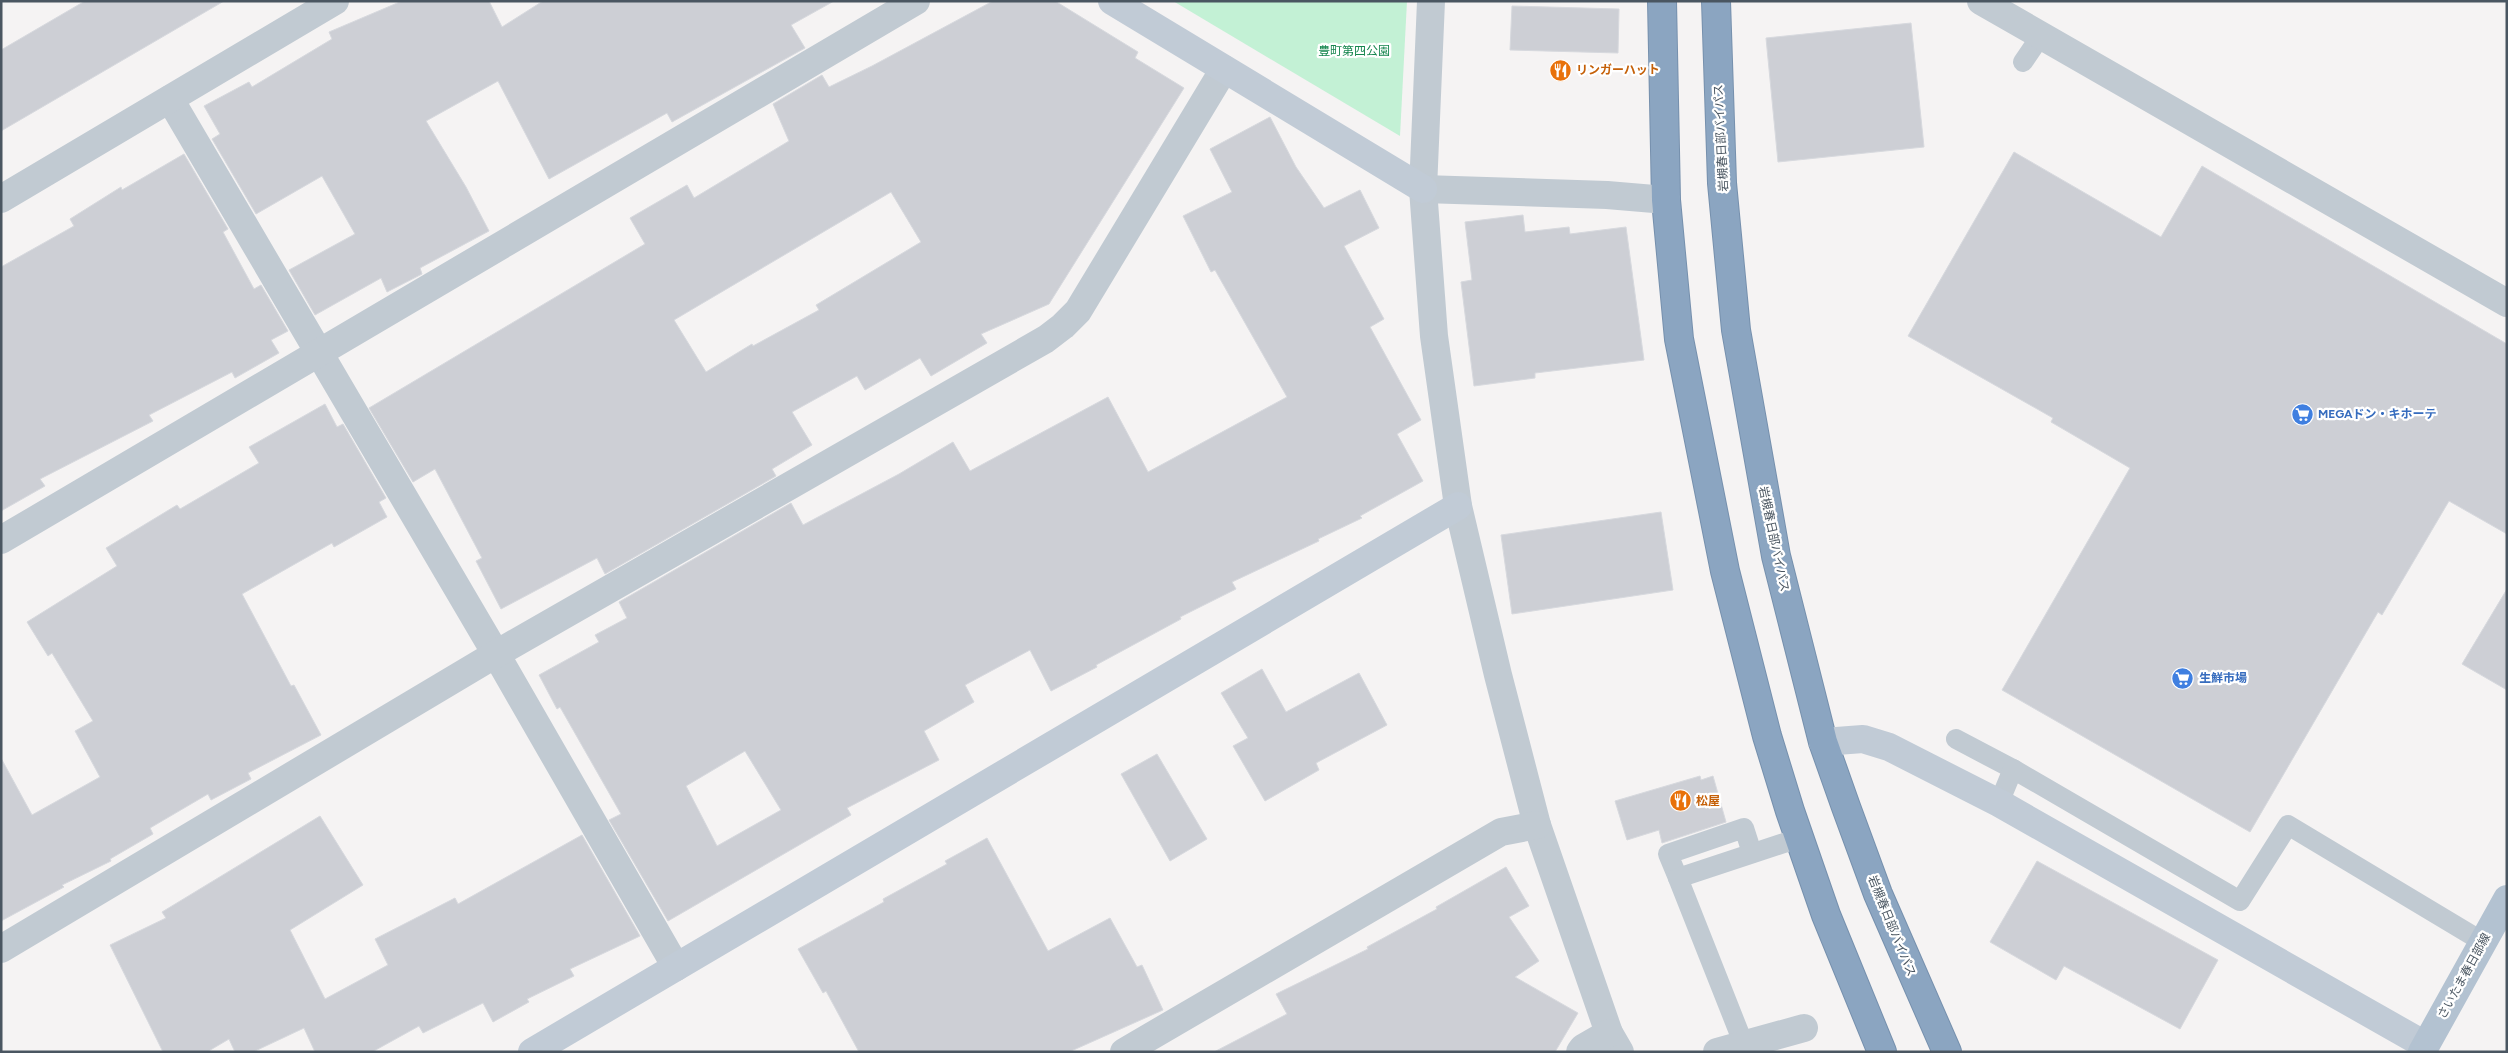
<svg xmlns="http://www.w3.org/2000/svg" width="2508" height="1053" font-family="Figtree,'Noto Sans JP',sans-serif">
<style>
.green{fill:#c3f1d5}
.building{fill:#cdcfd5;stroke:#d7d9de;fill-rule:evenodd}
.lines{fill:none;stroke-linecap:round;stroke-linejoin:round}
.highway-casing{stroke:#7690ad;stroke-width:30}
.lane{stroke:#c1cad2;stroke-width:20}
.street{stroke:#c1cad2;stroke-width:28}
.secondary{stroke:#c1cbd6;stroke-width:28}
.primary{stroke:#b3c2d1;stroke-width:28}
.highway{stroke:#8ba5c1;stroke-width:28}
.labels{text-anchor:middle;stroke-width:4.5;stroke-linejoin:round;paint-order:stroke}
.park-label{font-size:12px;fill:#17864f;stroke:#fff}
.food-label{font-size:12px;font-weight:bold;fill:#c56008;stroke:#fff;text-anchor:start}
.street-label{font-size:12px;fill:#4a5661;stroke:#fff}
.shop-label{font-size:12px;font-weight:bold;fill:#366cbe;stroke:#fff;text-anchor:start}
</style>
<rect width="100%" height="100%" fill="#f5f3f3"/>
<path class="green" d="M 1173,1 L 1407,1 L 1400,136 Z"/>
<g class="building">
<path d="M 85,1 L 224,1 L 1,131 L 1,50 Z"/>
<path d="M 402,1 L 489,1 L 502,27 L 543,1 L 834,1 L 791,25 L 805,48 L 672,122 L 667,113 L 549,179 L 498,81 L 426,121 L 466,187 L 489,231 L 420,268 L 422,274 L 387,292 L 381,278 L 315,315 L 289,270 L 355,234 L 322,176 L 256,214 L 212,139 L 220,134 L 204,106 L 249,82 L 252,87 L 332,39 L 329,32 Z"/>
<path d="M 993,1 L 1055,1 L 1138,52 L 1135,58 L 1184,88 L 1049,304 L 981,334 L 987,343 L 931,376 L 920,358 L 865,390 L 857,376 L 792,412 L 812,445 L 772,469 L 776,476 L 605,574 L 597,558 L 501,609 L 476,561 L 482,558 L 435,469 L 413,482 L 369,408 L 645,244 L 630,218 L 687,185 L 694,198 L 789,141 L 773,104 L 822,75 L 829,87 L 872,66 ZM 891,192 L 921,242 L 816,305 L 819,310 L 753,346 L 752,344 L 706,372 L 674,320 Z"/>
<path d="M 1512,6 L 1619,9 L 1618,53 L 1510,50 Z"/>
<path d="M 1911,23 L 1924,147 L 1778,162 L 1766,38 Z"/>
<path d="M 1270,117 L 1296,167 L 1324,208 L 1360,190 L 1379,228 L 1344,246 L 1384,319 L 1370,327 L 1421,420 L 1397,434 L 1423,481 L 1360,516 L 1362,518 L 1318,539 L 1319,541 L 1232,582 L 1236,589 L 1180,617 L 1181,619 L 1096,665 L 1097,667 L 1051,691 L 1030,650 L 965,685 L 974,702 L 924,731 L 939,760 L 847,808 L 851,815 L 668,921 L 609,820 L 621,814 L 560,707 L 557,709 L 539,675 L 599,642 L 595,635 L 627,618 L 619,602 L 791,503 L 803,525 L 899,474 L 953,442 L 970,471 L 1108,397 L 1148,472 L 1287,397 L 1215,270 L 1211,272 L 1183,216 L 1232,192 L 1210,149 ZM 745,751 L 781,810 L 717,846 L 686,786 Z"/>
<path d="M 2014,152 L 2161,237 L 2202,166 L 2507,344 L 2507,534 L 2449,501 L 2382,615 L 2378,612 L 2250,832 L 2002,690 L 2130,468 L 2051,422 L 2053,418 L 1908,336 Z"/>
<path d="M 184,154 L 228,229 L 223,232 L 254,289 L 261,285 L 288,331 L 271,340 L 279,353 L 235,378 L 232,372 L 149,415 L 153,421 L 40,479 L 45,486 L 1,511 L 1,267 L 74,226 L 70,219 L 121,187 L 122,190 Z"/>
<path d="M 1523,215 L 1525,232 L 1569,227 L 1570,234 L 1626,227 L 1644,360 L 1535,373 L 1535,378 L 1474,386 L 1461,282 L 1472,280 L 1465,222 Z"/>
<path d="M 325,404 L 337,427 L 343,424 L 386,498 L 379,502 L 387,517 L 334,547 L 332,543 L 242,594 L 291,686 L 294,685 L 321,735 L 248,773 L 251,779 L 211,800 L 208,794 L 150,828 L 153,834 L 110,859 L 111,861 L 62,885 L 64,887 L 1,921 L 1,758 L 32,815 L 100,777 L 75,731 L 93,721 L 52,653 L 48,656 L 27,622 L 117,566 L 106,548 L 177,505 L 180,509 L 259,463 L 249,447 Z"/>
<path d="M 1661,512 L 1673,590 L 1512,614 L 1501,535 Z"/>
<path d="M 2507,589 L 2507,690 L 2462,664 Z"/>
<path d="M 1262,669 L 1286,712 L 1359,673 L 1387,725 L 1316,763 L 1319,770 L 1265,801 L 1233,746 L 1248,738 L 1221,693 Z"/>
<path d="M 1157,754 L 1207,839 L 1170,861 L 1121,774 Z"/>
<path d="M 1700,776 L 1701,780 L 1713,776 L 1726,822 L 1662,843 L 1659,830 L 1627,840 L 1615,801 Z"/>
<path d="M 320,816 L 363,885 L 290,930 L 325,999 L 388,965 L 375,939 L 455,898 L 458,904 L 582,835 L 640,936 L 570,969 L 574,976 L 527,999 L 529,1002 L 493,1022 L 483,1003 L 423,1033 L 419,1026 L 372,1052 L 315,1052 L 304,1028 L 253,1052 L 235,1052 L 229,1039 L 207,1052 L 163,1052 L 110,945 L 166,918 L 162,912 Z"/>
<path d="M 987,838 L 1048,951 L 1110,918 L 1137,967 L 1142,965 L 1163,1010 L 1069,1052 L 859,1052 L 826,991 L 823,993 L 798,949 L 884,902 L 883,899 L 947,864 L 945,861 Z"/>
<path d="M 2037,861 L 2218,960 L 2180,1029 L 2064,966 L 2056,980 L 1990,942 Z"/>
<path d="M 1506,867 L 1529,906 L 1509,917 L 1539,961 L 1515,977 L 1578,1013 L 1555,1052 L 1214,1052 L 1287,1014 L 1276,994 L 1368,949 L 1367,947 L 1437,909 L 1436,907 Z"/>
</g>
<g class="lines">
<defs>
<g id="highway">
<path d="M 1662,1 L 1666,200 L 1679,339 L 1725,571 L 1767,736 L 1790,811 L 1826,915 L 1882,1052"/>
<path d="M 1716,1 L 1722,183 L 1736,330 L 1776,556 L 1823,742 L 1846,807 L 1878,894 L 1947,1052"/>
</g>
</defs>
<use href="#highway" class="highway-casing"/>
<g class="lane">
<path d="M 2023,62 L 2040,37"/>
<path d="M 1956,739 L 2013,769 L 2240,901 L 2288,825 L 2483,942"/>
<path d="M 1999,803 L 2013,769"/>
<path d="M 1678,878 L 1668,854 L 1744,828 L 1752,853"/>
<path d="M 1744,1045 L 1678,878 L 1799,838"/>
</g>
<g class="street">
<path d="M 1431,1 L 1423,189 L 1434,336 L 1458,506 L 1498,675 L 1537,825 L 1609,1033 L 1620,1052"/>
<path d="M 1981,1 L 2507,303"/>
<path d="M 170,99 L 496,654 L 676,967"/>
<path d="M 1423,189 L 1607,195 L 1666,200"/>
<path d="M 1,199 L 335,1"/>
<path d="M 1,540 L 916,1"/>
<path d="M 1,949 L 496,654 L 1046,339 L 1063,326 L 1078,311 L 1224,69"/>
<path d="M 1124,1052 L 1501,832 L 1537,825"/>
<path d="M 1580,1052 L 1583,1048 L 1609,1033"/>
<path d="M 1717,1052 L 1804,1028"/>
</g>
<g class="secondary">
<path d="M 1112,1 L 1423,189"/>
<path d="M 1823,742 L 1863,739 L 1889,747 L 1999,803 L 2425,1045"/>
<path d="M 532,1052 L 1458,506"/>
</g>
<path class="primary" d="M 2422,1052 L 2507,899"/>
<use href="#highway" class="highway"/>
</g>
<defs>
<symbol id="restaurant-disc" viewBox="-11 -11 22 22"><circle r="9.5" fill="#e8710a" stroke="#fff"/><path d="M-5-6h1v4h1v-4h1v4h1v-4h1v5L-1.5 .5V6h-2V.5L-5-1ZM5-6V6H3V1.5H1.5Q1.5-4 5-6Z" fill="#fff"/></symbol>
<symbol id="supermarket-disc" viewBox="-11 -11 22 22"><circle r="9.5" fill="#3f7fe0" stroke="#fff"/><path d="M-6-5.5h2.5l.6 2H6L4.5 2H-2.5L-4.4-4H-6ZM-1.5 3.2a1.3 1.3 0 1 0 .1 0ZM3 3.2a1.3 1.3 0 1 0 .1 0Z" fill="#fff"/></symbol>
</defs>
<g fill-rule="evenodd">
<use href="#restaurant-disc" x="1548" y="58" width="25" height="25"/>
<use href="#supermarket-disc" x="2290" y="402" width="25" height="25"/>
<use href="#supermarket-disc" x="2170" y="666" width="25" height="25"/>
<use href="#restaurant-disc" x="1668" y="788" width="25" height="25"/>
</g>
<g class="labels">
<g class="park-label">
<text x="1354" y="55">豊町第四公園</text>
</g>
<g class="food-label">
<text x="1576" y="74">リンガーハット</text>
<text x="1696" y="805">松屋</text>
</g>
<g class="street-label">
<text transform="translate(1721 138) rotate(-93)" y="4">岩槻春日部バイパス</text>
<text transform="translate(1774 539) rotate(78)" y="4">岩槻春日部バイパス</text>
<text transform="translate(1892 926) rotate(68)" y="4">岩槻春日部バイパス</text>
<text transform="translate(2464 976) rotate(-61)" y="4">さいたま春日部線</text>
</g>
<g class="shop-label">
<text x="2318" y="418">MEGAドン・キホーテ</text>
<text x="2199" y="682">生鮮市場</text>
</g>
</g>
<rect width="2508" height="1053" fill="none" stroke="#4a5661" stroke-width="5"/>
</svg>
